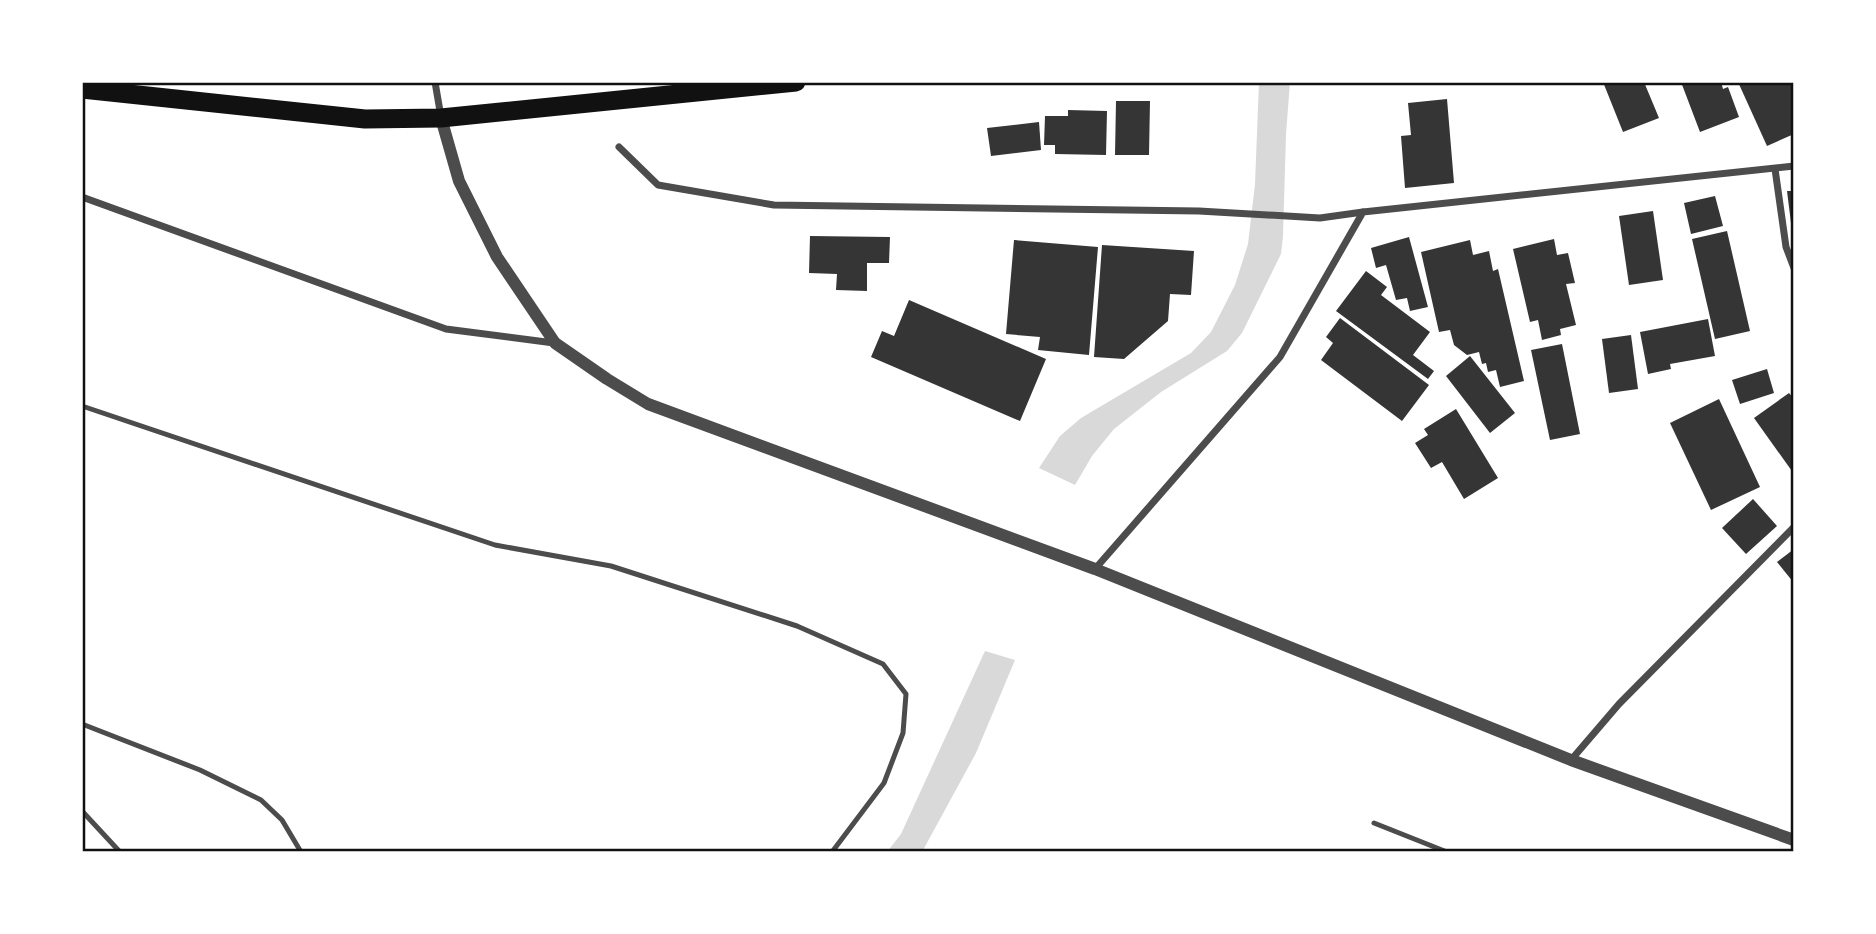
<svg xmlns="http://www.w3.org/2000/svg" width="1876" height="934" font-family="'Varela Round',sans-serif">
<style>
.water{fill:#d9d9d9}
.building{fill:#353535}
.lines{fill:none;stroke-linecap:round;stroke-linejoin:round}
.service{stroke:#4c4c4c;stroke-width:5}
.minor{stroke:#4c4c4c;stroke-width:7}
.tertiary{stroke:#4c4c4c;stroke-width:12}
.trunk{stroke:#111;stroke-width:19}
.neatline{fill:none;stroke:#111;stroke-width:2.5}
</style>
<rect width="100%" height="100%" fill="#fff"/>
<g class="water">
<path d="M 1259,82 L 1290,82 L 1286,134 L 1283,236 L 1281,254 L 1242,333 L 1227,351 L 1161,392 L 1114,429 L 1092,456 L 1075,485 L 1039,468 L 1060,436 L 1081,418 L 1191,353 L 1211,332 L 1235,285 L 1248,244 L 1255,184 Z"/>
<path d="M 985,651 L 1015,660 L 976,753 L 922,852 L 887,852 L 901,834 Z"/>
</g>
<g class="building">
<path d="M 1603,82 L 1644,82 L 1659,118 L 1623,132 Z"/>
<path d="M 1681,82 L 1721,82 L 1723,89 L 1728,87 L 1739,117 L 1700,132 Z"/>
<path d="M 1738,82 L 1792,82 L 1794,134 L 1767,146 Z"/>
<path d="M 1447,99 L 1454,183 L 1405,188 L 1401,136 L 1411,135 L 1408,103 Z"/>
<path d="M 1116,101 L 1150,101 L 1149,155 L 1115,155 Z"/>
<path d="M 1068,110 L 1107,111 L 1106,155 L 1055,154 L 1055,145 L 1044,145 L 1045,116 L 1068,116 Z"/>
<path d="M 1039,122 L 1041,150 L 991,156 L 987,128 Z"/>
<path d="M 1787,191 L 1794,191 L 1794,231 L 1792,231 Z"/>
<path d="M 1715,196 L 1723,226 L 1691,234 L 1684,203 Z"/>
<path d="M 1653,211 L 1663,280 L 1629,285 L 1619,216 Z"/>
<path d="M 1727,231 L 1750,331 L 1715,339 L 1692,239 Z"/>
<path d="M 810,236 L 890,237 L 889,263 L 867,263 L 867,291 L 836,290 L 837,274 L 809,273 Z"/>
<path d="M 1409,237 L 1428,307 L 1410,311 L 1407,298 L 1396,300 L 1386,265 L 1376,268 L 1371,248 Z"/>
<path d="M 1554,239 L 1557,255 L 1568,253 L 1575,283 L 1566,284 L 1576,325 L 1560,329 L 1561,335 L 1542,340 L 1538,320 L 1530,322 L 1513,249 Z"/>
<path d="M 1014,240 L 1098,247 L 1089,355 L 1038,350 L 1040,337 L 1006,334 Z"/>
<path d="M 1470,240 L 1473,255 L 1489,251 L 1493,271 L 1498,269 L 1524,381 L 1500,387 L 1496,370 L 1488,372 L 1486,363 L 1482,364 L 1479,352 L 1467,355 L 1454,345 L 1450,330 L 1439,332 L 1421,252 Z"/>
<path d="M 1102,245 L 1194,251 L 1191,295 L 1170,294 L 1168,321 L 1124,359 L 1094,357 Z"/>
<path d="M 1366,271 L 1387,287 L 1381,295 L 1430,332 L 1413,355 L 1434,371 L 1428,379 L 1336,311 Z"/>
<path d="M 909,300 L 1046,359 L 1020,421 L 871,357 L 882,331 L 894,336 Z"/>
<path d="M 1340,318 L 1429,385 L 1402,421 L 1321,360 L 1333,343 L 1326,337 Z"/>
<path d="M 1708,319 L 1715,356 L 1670,364 L 1671,369 L 1648,374 L 1640,332 Z"/>
<path d="M 1631,335 L 1638,389 L 1609,393 L 1602,339 Z"/>
<path d="M 1562,344 L 1580,434 L 1550,440 L 1531,350 Z"/>
<path d="M 1470,356 L 1515,413 L 1490,433 L 1446,376 Z"/>
<path d="M 1767,369 L 1774,393 L 1740,404 L 1732,380 Z"/>
<path d="M 1789,393 L 1794,399 L 1794,474 L 1754,418 Z"/>
<path d="M 1719,399 L 1760,487 L 1711,510 L 1670,423 Z"/>
<path d="M 1456,409 L 1498,478 L 1464,499 L 1442,462 L 1431,468 L 1415,443 L 1428,435 L 1424,429 Z"/>
<path d="M 1753,499 L 1777,526 L 1746,554 L 1722,528 Z"/>
<path d="M 1794,549 L 1794,583 L 1777,562 Z"/>
</g>
<g class="lines">
<g class="service">
<path d="M 82,406 L 495,545 L 611,566 L 797,626 L 883,664 L 906,694 L 903,733 L 884,783 L 832,852"/>
<path d="M 82,724 L 200,770 L 261,800 L 282,820 L 301,852"/>
<path d="M 82,811 L 120,852"/>
<path d="M 1374,823 L 1447,852"/>
</g>
<g class="minor">
<path d="M 435,82 L 441,117"/>
<path d="M 619,147 L 658,185 L 774,205 L 1199,211 L 1320,218 L 1363,212"/>
<path d="M 1775,169 L 1786,247 L 1794,268"/>
<path d="M 82,197 L 446,329 L 554,343"/>
<path d="M 1095,569 L 1280,357 L 1363,212 L 1794,166"/>
<path d="M 1571,760 L 1619,704 L 1794,527"/>
</g>
<path class="tertiary" d="M 441,118 L 459,181 L 497,257 L 555,343 L 607,379 L 648,404 L 1095,569 L 1571,760 L 1794,840"/>
<path class="trunk" d="M 82,89 L 365,119 L 441,118 L 796,82"/>
</g>
<rect width="1876" height="934" fill="none" stroke="#ffffff" stroke-width="168"/>
<rect x="84" y="84" width="1708" height="766" class="neatline"/>
</svg>
